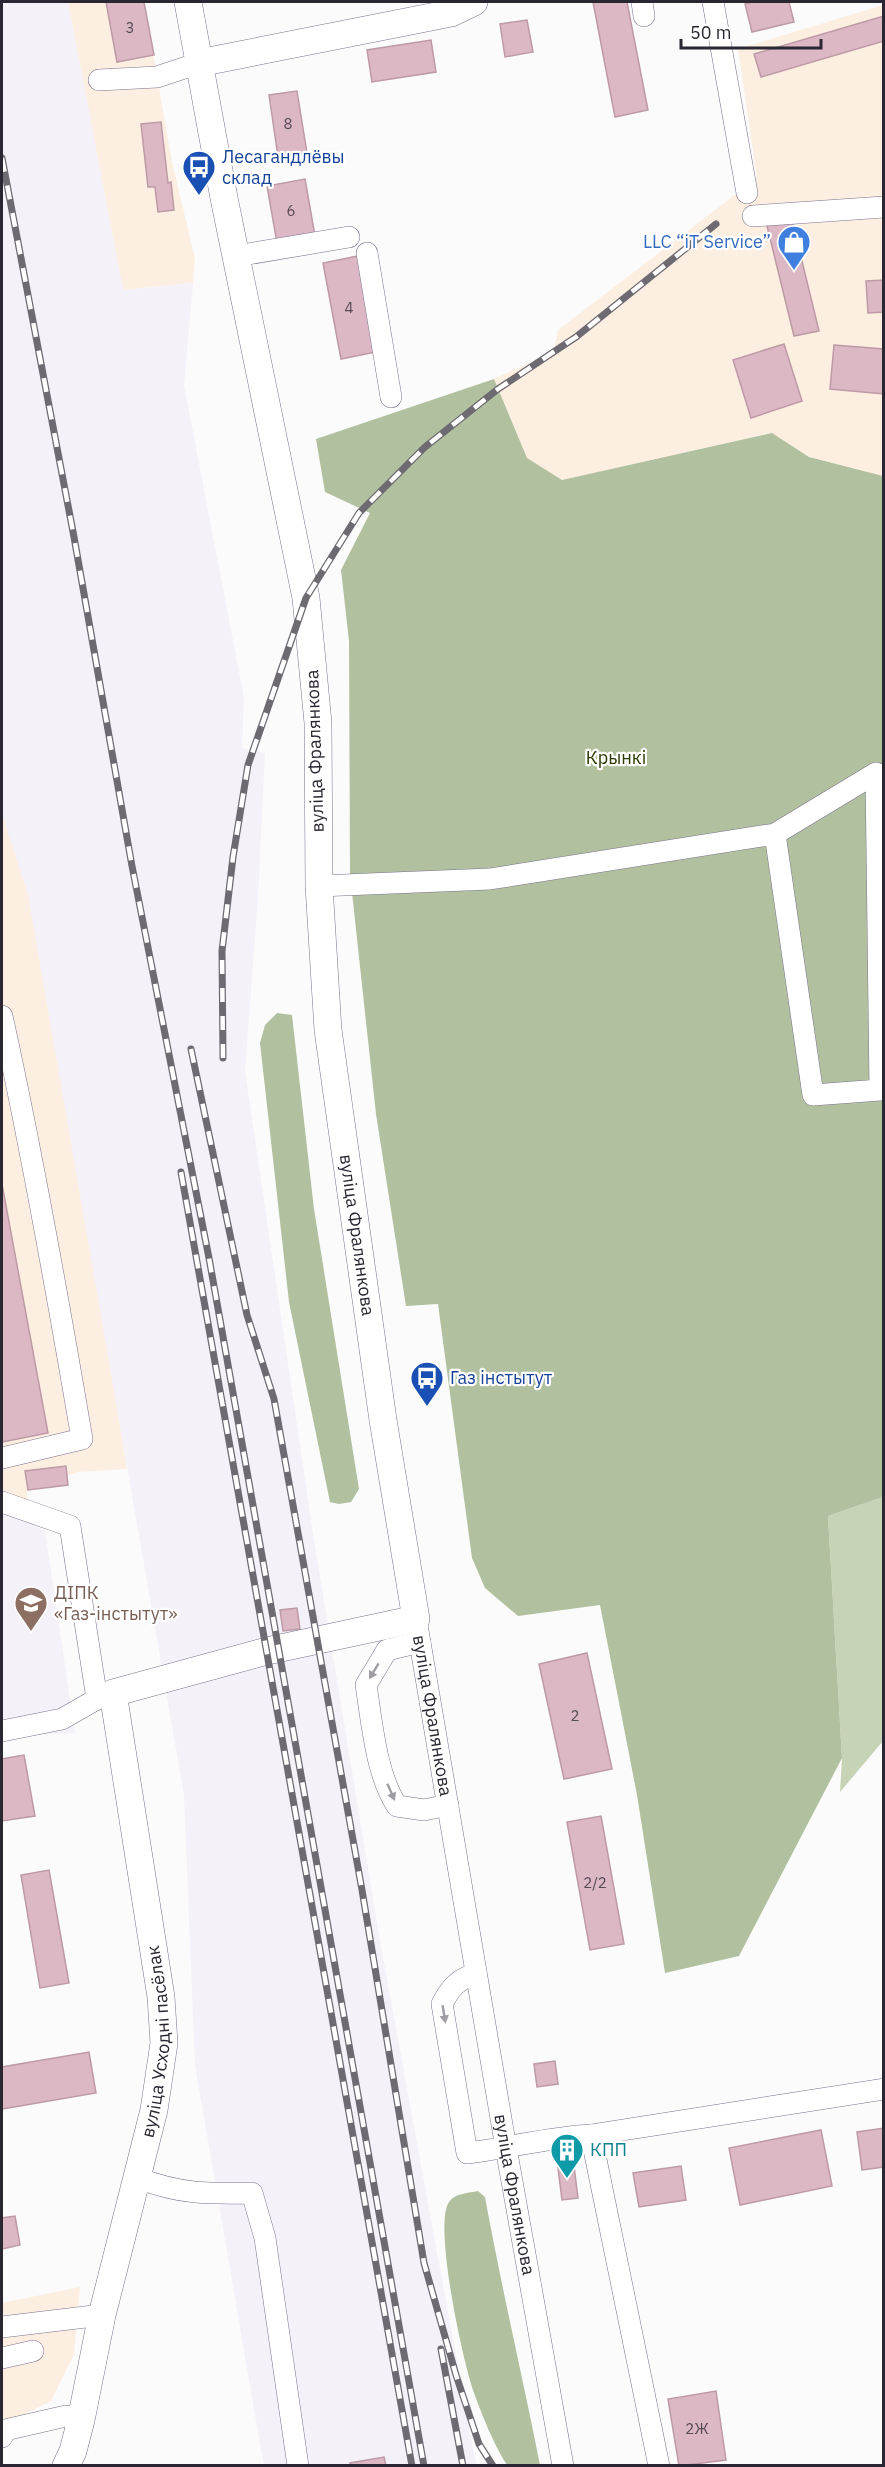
<svg xmlns="http://www.w3.org/2000/svg" width="885" height="2467" font-family="'IBM Plex Sans',sans-serif">
<style>
.industrial{fill:#fceee0}
.built{fill:#f4f1f9}
.green{fill:#c6d3b5}
.forest{fill:#b1c09e}
.building{fill:#dcb8c4;stroke:#bd9aa6;stroke-width:1.5}
.lines{fill:none;stroke-linecap:round;stroke-linejoin:round}
.minor-casing{stroke:#7a718d;stroke-width:22}
.major-casing{stroke:#7a718d;stroke-width:28}
.minor{stroke:#fff;stroke-width:21}
.major{stroke:#fff;stroke-width:27}
.rail-casing{stroke:#6d6a72;stroke-width:7}
.rail{stroke:#fff;stroke-width:4.5;stroke-dasharray:14;stroke-linecap:butt}
.oneway{fill:#9f9da3}
.labels{text-anchor:middle;stroke-width:4.5;stroke-linejoin:round;paint-order:stroke}
.number-label{font-size:15px;fill:#564a56}
.transit-label{font-size:18px;fill:#164399;stroke:#fff;text-anchor:start}
.shop-label{font-size:18px;fill:#366cbe;stroke:#fff;text-anchor:end}
.street-label{font-size:18px;fill:#2a2632;stroke:#fff}
.park-label{font-size:18px;fill:#283a02;stroke:#fff}
.education-label{font-size:18px;fill:#785e54;stroke:#fff;text-anchor:start}
.culture-label{font-size:18px;fill:#0d838f;stroke:#fff;text-anchor:start}
</style>
<rect width="100%" height="100%" fill="#fbfbfb"/>
<g class="industrial">
<path d="M 68,2 L 144,2 L 172,162 L 195,259 L 193,283 L 123,290 Z"/>
<path d="M 883,5 L 883,476 L 809,457 L 771,433 L 562,480 L 527,458 L 494,379 L 554,352 L 558,330 L 757,178 L 738,49 Z"/>
<path d="M 2,798 L 33,891 L 127,1469 L 78,1472 L 28,1490 L 23,1520 L 2,1512 Z"/>
<path d="M 80,2287 L 74,2354 L 51,2401 L 2,2425 L 2,2303 Z"/>
</g>
<g class="built">
<path d="M 2,2 L 68,2 L 123,290 L 193,283 L 184,385 L 244,698 L 242,748 L 265,753 L 258,897 L 245,1071 L 315,1547 L 380,1941 L 476,2465 L 264,2465 L 260,2444 L 195,2065 L 184,1795 L 28,895 L 2,813 Z"/>
<path d="M 2,1512 L 23,1520 L 45,1531 L 75,1733 L 2,1737 Z"/>
</g>
<path class="green" d="M 883,1497 L 883,1741 L 840,1792 L 842,1758 L 828,1516 Z"/>
<g class="forest">
<path d="M 494,379 L 527,458 L 562,480 L 772,433 L 809,457 L 883,476 L 883,1497 L 828,1516 L 842,1758 L 739,1956 L 665,1973 L 637,1795 L 600,1605 L 518,1616 L 485,1588 L 472,1558 L 438,1304 L 406,1306 L 376,1114 L 350,874 L 349,641 L 341,570 L 370,513 L 325,492 L 316,439 Z"/>
<path d="M 277,1013 L 292,1015 L 314,1209 L 359,1489 L 351,1502 L 339,1504 L 330,1502 L 289,1302 L 260,1043 L 265,1025 Z"/>
<path d="M 478,2191 L 485,2197 L 487,2208 C 503,2294 523,2379 540,2465 L 507,2465 C 494,2445 481,2413 473,2390 C 463,2361 433,2225 449,2202 C 455,2193 469,2193 478,2191 Z"/>
</g>
<g class="building">
<path d="M 106,2 L 144,2 L 154,55 L 117,62 Z"/>
<path d="M 593,2 L 627,2 L 648,110 L 615,117 Z"/>
<path d="M 753,2 L 789,2 L 794,22 L 752,32 L 745,4 Z"/>
<path d="M 884,16 L 884,41 L 761,77 L 754,54 Z"/>
<path d="M 527,20 L 533,52 L 505,57 L 500,24 Z"/>
<path d="M 431,40 L 436,72 L 372,82 L 367,50 Z"/>
<path d="M 297,91 L 307,153 L 278,157 L 269,95 Z"/>
<path d="M 161,122 L 168,183 L 171,182 L 174,210 L 158,212 L 155,187 L 148,187 L 141,124 Z"/>
<path d="M 305,179 L 315,236 L 277,243 L 267,186 Z"/>
<path d="M 792,220 L 819,331 L 794,336 L 767,226 Z"/>
<path d="M 358,256 L 376,352 L 341,359 L 323,263 Z"/>
<path d="M 884,280 L 884,312 L 868,313 L 866,281 Z"/>
<path d="M 784,344 L 802,401 L 751,418 L 733,360 Z"/>
<path d="M 834,345 L 884,349 L 884,394 L 830,389 Z"/>
<path d="M 2,1184 L 48,1433 L 2,1442 Z"/>
<path d="M 66,1466 L 68,1485 L 28,1490 L 25,1471 Z"/>
<path d="M 297,1608 L 300,1629 L 283,1631 L 280,1610 Z"/>
<path d="M 587,1653 L 612,1769 L 564,1779 L 539,1664 Z"/>
<path d="M 24,1755 L 35,1816 L 2,1821 L 2,1759 Z"/>
<path d="M 601,1816 L 624,1944 L 590,1950 L 567,1822 Z"/>
<path d="M 49,1870 L 69,1983 L 40,1988 L 21,1875 Z"/>
<path d="M 89,2052 L 96,2093 L 2,2109 L 2,2067 Z"/>
<path d="M 555,2061 L 558,2084 L 537,2087 L 534,2064 Z"/>
<path d="M 884,2128 L 884,2167 L 862,2170 L 857,2132 Z"/>
<path d="M 821,2130 L 832,2186 L 740,2205 L 729,2148 Z"/>
<path d="M 569,2158 L 573,2158 L 578,2198 L 562,2200 L 557,2160 Z"/>
<path d="M 681,2166 L 686,2200 L 639,2207 L 633,2173 Z"/>
<path d="M 15,2216 L 20,2245 L 2,2249 L 2,2218 Z"/>
<path d="M 716,2391 L 726,2460 L 679,2466 L 668,2399 Z"/>
<path d="M 384,2457 L 386,2466 L 350,2466 L 350,2463 Z"/>
</g>
<g class="lines">
<defs>
<g id="minor">
<path d="M 642,2 L 644,16"/>
<path d="M 713,2 L 747,193"/>
<path d="M 99,80 L 157,77 L 199,63"/>
<path d="M 753,216 L 884,207"/>
<path d="M 367,253 L 391,397"/>
<path d="M 236,256 L 349,237"/>
<path d="M 319,886 L 490,879 L 775,834 L 876,773 L 880,1090 L 813,1095 L 775,834"/>
<path d="M 2,1016 C 33,1156 58,1298 82,1439 L 2,1458"/>
<path d="M 2,1502 L 70,1526 L 97,1699 L 113,1693"/>
<path id="s1" d="M 416,1619 L 506,2148 L 563,2466"/>
<path d="M 420,1642 L 387,1650 L 366,1685 C 372,1723 376,1774 397,1806 L 424,1810 L 448,1805"/>
<path d="M 2,1731 L 62,1719 L 97,1699"/>
<path d="M 476,1974 C 459,1978 450,1988 442,2004 L 467,2153 C 509,2148 550,2137 591,2135 L 659,2466"/>
<path d="M 591,2135 L 884,2089"/>
<path d="M 138,2178 C 179,2194 208,2194 252,2193 L 265,2238 L 298,2466"/>
<path d="M 2,2327 L 102,2315"/>
<path d="M 2,2358 L 33,2351"/>
<path d="M 2,2437 L 5,2430 L 66,2416 L 81,2420"/>
</g>
<g id="major">
<path d="M 199,63 L 451,13 L 474,2"/>
<path id="s2" d="M 66,2466 L 73,2451 L 81,2420 L 102,2315 L 154,2110 L 164,2043 L 161,1997 L 113,1693 L 267,1651 L 416,1619 L 383,1420 L 328,1030 L 319,886 L 318,723 L 306,598 L 224,198 L 188,2"/>
</g>
</defs>
<use href="#minor" class="minor-casing"/>
<use href="#major" class="major-casing"/>
<use href="#minor" class="minor"/>
<use href="#major" class="major"/>
<defs>
<g id="rail">
<path d="M 2,158 L 74,537 L 132,866 L 209,1258 L 424,2466"/>
<path d="M 191,1049 L 247,1315 L 274,1399 L 362,1890 L 424,2263 L 456,2375 L 479,2444 L 493,2466"/>
<path d="M 223,1058 L 222,951 L 233,857 L 248,765 L 306,598 L 359,513 L 425,447 L 498,389 L 576,337 L 716,224"/>
<path d="M 181,1172 L 412,2466"/>
<path d="M 441,2349 L 463,2466"/>
</g>
</defs>
<use href="#rail" class="rail-casing"/>
<use href="#rail" class="rail"/>
</g>
<defs><path id="oneway-solid" d="M-6-.8H1V-3.2L6.5 0L1 3.2V.8H-6Z" transform="scale(1.5)"/></defs>
<g class="oneway">
<use href="#oneway-solid" transform="translate(374 1671) rotate(121)"/>
<use href="#oneway-solid" transform="translate(391 1792) rotate(66)"/>
<use href="#oneway-solid" transform="translate(444 2014) rotate(81)"/>
</g>
<defs>
<symbol id="bus-pin" viewBox="-11 -11 22 30"><path d="M0 17L-7.5 6A9.5 9.5 0 1 1 7.5 6Z" fill="#1a4fb4" stroke="#fff"/><path d="M-5-6H5V4H4V6H2V4H-2V6H-4V4H-5ZM-3.5-4V0h7V-4ZM-3.5 1.2v1.5H-2V1.2ZM2 1.2v1.5H3.5V1.2Z" fill="#fff"/></symbol>
<symbol id="shop-pin" viewBox="-11 -11 22 30"><path d="M0 17L-7.5 6A9.5 9.5 0 1 1 7.5 6Z" fill="#3f7fe0" stroke="#fff"/><path d="M-5-2.5h2.3a2.7 3.5 0 0 1 5.4 0H5L5.5 6h-11ZM-1.5-2.5h3a1.5 2.3 0 0 0-3 0Z" fill="#fff"/></symbol>
<symbol id="university-pin" viewBox="-11 -11 22 30"><path d="M0 17L-7.5 6A9.5 9.5 0 1 1 7.5 6Z" fill="#8d6e63" stroke="#fff"/><path d="M0-5L7-2L0 1L-7-2ZM-4 1L0 2.5L4 1V4Q0 6-4 4Z" fill="#fff"/></symbol>
<symbol id="building-pin" viewBox="-11 -11 22 30"><path d="M0 17L-7.5 6A9.5 9.5 0 1 1 7.5 6Z" fill="#0f9aa8" stroke="#fff"/><path d="M-4-6H4V6H1V3H-1V6H-4ZM-2.5-4.3h1.7v1.8h-1.7ZM.8-4.3h1.7v1.8H.8ZM-2.5-1h1.7V.8h-1.7ZM.8-1h1.7V.8H.8Z" fill="#fff"/></symbol>
</defs>
<g fill-rule="evenodd">
<use href="#bus-pin" x="180" y="148" width="38" height="52"/>
<use href="#shop-pin" x="775" y="223" width="38" height="52"/>
<use href="#bus-pin" x="408" y="1359" width="38" height="52"/>
<use href="#university-pin" x="12" y="1584" width="38" height="52"/>
<use href="#building-pin" x="548" y="2131" width="38" height="52"/>
</g>
<g class="labels">
<g class="number-label">
<text x="130" y="33">3</text>
<text x="288" y="129">8</text>
<text x="291" y="216">6</text>
<text x="349" y="313">4</text>
<text x="575" y="1721">2</text>
<text x="595" y="1888">2/2</text>
<text x="697" y="2434">2Ж</text>
</g>
<g class="transit-label">
<text x="222" y="163">Лесагандлёвы<tspan x="222" dy="21">склад</tspan></text>
<text x="450" y="1384">Газ інстытут</text>
</g>
<g class="shop-label">
<text x="771" y="248">LLC “iT Service”</text>
</g>
<g class="street-label">
<text transform="translate(315 751) rotate(-92)" y="6">вуліца Фралянкова</text>
<text transform="translate(357 1235) rotate(82)" y="6">вуліца Фралянкова</text>
<text dy="6" stroke="none"><textPath href="#s1" startOffset="98">вуліца Фралянкова</textPath></text>
<text dy="6" stroke="none"><textPath href="#s2" startOffset="436">вуліца Усходні пасёлак</textPath></text>
<text dy="6" stroke="none"><textPath href="#s1" startOffset="584">вуліца Фралянкова</textPath></text>
</g>
<g class="park-label">
<text x="616" y="764">Крынкі</text>
</g>
<g class="education-label">
<text x="54" y="1599">ДІПК<tspan x="54" dy="21">«Газ-інстытут»</tspan></text>
</g>
<g class="culture-label">
<text x="590" y="2156">КПП</text>
</g>
</g>
<rect width="885" height="2467" fill="none" stroke="#2a2632" stroke-width="6"/>
<path d="M681 39v9h140v-9" fill="none" stroke="#2a2632" stroke-width="3"/>
<text x="690" y="39" font-size="18" fill="#2a2632" stroke="#ffffff" stroke-width="4.5" paint-order="stroke">50 m</text>
</svg>
